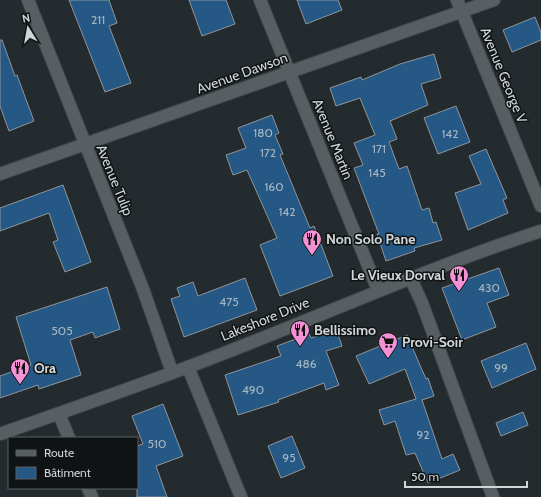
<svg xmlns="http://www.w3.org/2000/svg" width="541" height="497" font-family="Cabin,sans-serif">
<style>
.building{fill:#255885;stroke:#8f959b}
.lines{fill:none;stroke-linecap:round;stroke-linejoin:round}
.minor-casing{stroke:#44494c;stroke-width:14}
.minor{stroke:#585f63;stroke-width:12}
.labels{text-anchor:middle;stroke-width:3;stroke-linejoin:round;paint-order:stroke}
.number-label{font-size:12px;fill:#a5b6c2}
.street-label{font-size:14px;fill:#d0d5d7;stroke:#101314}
.poi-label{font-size:14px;font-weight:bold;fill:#d0d5d7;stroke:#101314;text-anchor:start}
</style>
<rect width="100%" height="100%" fill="#242b2e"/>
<g class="building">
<path d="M 69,0 L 109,0 L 117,23 L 109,26 L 131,83 L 105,92 Z"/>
<path d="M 189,0 L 226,0 L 235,24 L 202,36 Z"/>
<path d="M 297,0 L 338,0 L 342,10 L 306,24 Z"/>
<path d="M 535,17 L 541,32 L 541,40 L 512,52 L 503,30 Z"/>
<path d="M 0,40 L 2,40 L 15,76 L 17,75 L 34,121 L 9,131 L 0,106 Z"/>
<path d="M 434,54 L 441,78 L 421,84 L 428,105 L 390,121 L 397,139 L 389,142 L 399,169 L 407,166 L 422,210 L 429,208 L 433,223 L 436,222 L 442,240 L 414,248 L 415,251 L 386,261 L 377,234 L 379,234 L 354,168 L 363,165 L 354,143 L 375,135 L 360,98 L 336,106 L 330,88 L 361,77 L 362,80 L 400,64 Z"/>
<path d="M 456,106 L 470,142 L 438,154 L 424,118 Z"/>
<path d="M 272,115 L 279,133 L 275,135 L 283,154 L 280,155 L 310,228 L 314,226 L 333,276 L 280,296 L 260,245 L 277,238 L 247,170 L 233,175 L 226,155 L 246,148 L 238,128 Z"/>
<path d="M 486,149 L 507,198 L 503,200 L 508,213 L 468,230 L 455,193 L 481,184 L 469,156 Z"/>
<path d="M 63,185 L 91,262 L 65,272 L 53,242 L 58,240 L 49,213 L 0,231 L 0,208 Z"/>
<path d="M 499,268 L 509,295 L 487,303 L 496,327 L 462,340 L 442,288 Z"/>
<path d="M 245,278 L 257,310 L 184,337 L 171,299 L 180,296 L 177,288 L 193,282 L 198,296 Z"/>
<path d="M 107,287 L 120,329 L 95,338 L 93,332 L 70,340 L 81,375 L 39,389 L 38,385 L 0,398 L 0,376 L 31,365 L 16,317 Z"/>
<path d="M 336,329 L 342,346 L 326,351 L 339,385 L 326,390 L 324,383 L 278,400 L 279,402 L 238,415 L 225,375 L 281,356 L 277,346 L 309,334 L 311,338 Z"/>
<path d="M 407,335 L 426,379 L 428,378 L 434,396 L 422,400 L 442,459 L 453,454 L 460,470 L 428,483 L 415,453 L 406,455 L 395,421 L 384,425 L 379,410 L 416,399 L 405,369 L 369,384 L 356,356 Z"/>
<path d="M 526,343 L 536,369 L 492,388 L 481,361 Z"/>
<path d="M 163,404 L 183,456 L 156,466 L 167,497 L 137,497 L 137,446 L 143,444 L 132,416 Z"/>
<path d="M 523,412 L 528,425 L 501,436 L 496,423 Z"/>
<path d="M 292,436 L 305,468 L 281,478 L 268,446 Z"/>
</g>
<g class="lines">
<defs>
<g id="minor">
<path d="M 28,0 L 143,289 L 172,372"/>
<path d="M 260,0 L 378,290"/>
<path d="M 457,0 L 541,206"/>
<path d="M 0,174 L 494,0"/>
<path d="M 410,277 L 422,303 L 493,497"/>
<path d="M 188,367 L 241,497"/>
<path d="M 59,414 L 69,438"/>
<path d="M 0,434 C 63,412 126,390 188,367 C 306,323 421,270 541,231"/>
<path d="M 88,488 L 92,497"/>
</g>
</defs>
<use href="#minor" class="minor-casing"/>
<use href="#minor" class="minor"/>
</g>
<defs>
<symbol id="restaurant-pin" viewBox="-11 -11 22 30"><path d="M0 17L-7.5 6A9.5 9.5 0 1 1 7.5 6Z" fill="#f491d4" stroke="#101314"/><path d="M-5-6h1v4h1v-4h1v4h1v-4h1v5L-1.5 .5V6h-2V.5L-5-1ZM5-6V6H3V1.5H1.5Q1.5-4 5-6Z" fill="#111"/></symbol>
<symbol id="supermarket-pin" viewBox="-11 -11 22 30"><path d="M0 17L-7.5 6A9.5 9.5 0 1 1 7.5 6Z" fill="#f491d4" stroke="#101314"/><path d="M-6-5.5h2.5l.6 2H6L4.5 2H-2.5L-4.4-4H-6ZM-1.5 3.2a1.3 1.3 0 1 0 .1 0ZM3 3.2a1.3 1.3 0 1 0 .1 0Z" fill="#111"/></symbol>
</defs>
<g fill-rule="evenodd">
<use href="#restaurant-pin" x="301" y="228" width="22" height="30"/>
<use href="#restaurant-pin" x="448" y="264" width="22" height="30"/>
<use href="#restaurant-pin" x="289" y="319" width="22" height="30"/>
<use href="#supermarket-pin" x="377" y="331" width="22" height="30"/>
<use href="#restaurant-pin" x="9" y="357" width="22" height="30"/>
</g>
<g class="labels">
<g class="number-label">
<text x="98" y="24">211</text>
<text x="263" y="137">180</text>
<text x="450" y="138">142</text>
<text x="379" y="153">171</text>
<text x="268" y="157">172</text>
<text x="377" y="177">145</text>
<text x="274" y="191">160</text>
<text x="287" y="216">142</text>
<text x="489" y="292">430</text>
<text x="229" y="306">475</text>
<text x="62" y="335">505</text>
<text x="306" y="368">486</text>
<text x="501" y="372">99</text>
<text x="253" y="394">490</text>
<text x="423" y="439">92</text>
<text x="157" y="448">510</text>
<text x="289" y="462">95</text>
</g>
<g class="street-label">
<text transform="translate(242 73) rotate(-20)" y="5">Avenue Dawson</text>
<text transform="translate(504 75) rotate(68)" y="5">Avenue George V</text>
<text transform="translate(333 139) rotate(68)" y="5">Avenue Martin</text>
<text transform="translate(115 180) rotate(68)" y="5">Avenue Tulip</text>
<text transform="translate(265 319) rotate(-22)" y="5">Lakeshore Drive</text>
</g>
<g class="poi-label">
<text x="326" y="244">Non Solo Pane</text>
<text x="445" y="280" text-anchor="end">Le Vieux Dorval</text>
<text x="314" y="335">Bellissimo</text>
<text x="402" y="347">Provi-Soir</text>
<text x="34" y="373">Ora</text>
</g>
</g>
<rect x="8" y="437" width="130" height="52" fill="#101314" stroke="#5d6162"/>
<rect x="16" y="450" width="20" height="6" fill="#585f63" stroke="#5d6162"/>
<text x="44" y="457" font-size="12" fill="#d0d5d7">Route</text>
<rect x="16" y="467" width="20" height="12" fill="#255885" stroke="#5d6162"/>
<text x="44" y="477" font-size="12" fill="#d0d5d7">Bâtiment</text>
<g transform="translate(28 28) rotate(349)" stroke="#101314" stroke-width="3" paint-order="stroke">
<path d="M0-3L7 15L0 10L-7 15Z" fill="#d0d5d7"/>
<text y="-6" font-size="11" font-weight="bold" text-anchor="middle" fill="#d0d5d7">N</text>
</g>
<path d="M405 481v6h122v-6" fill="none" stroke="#d0d5d7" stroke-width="2"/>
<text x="411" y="481" font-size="12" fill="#d0d5d7" stroke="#101314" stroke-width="3" paint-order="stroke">50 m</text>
</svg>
